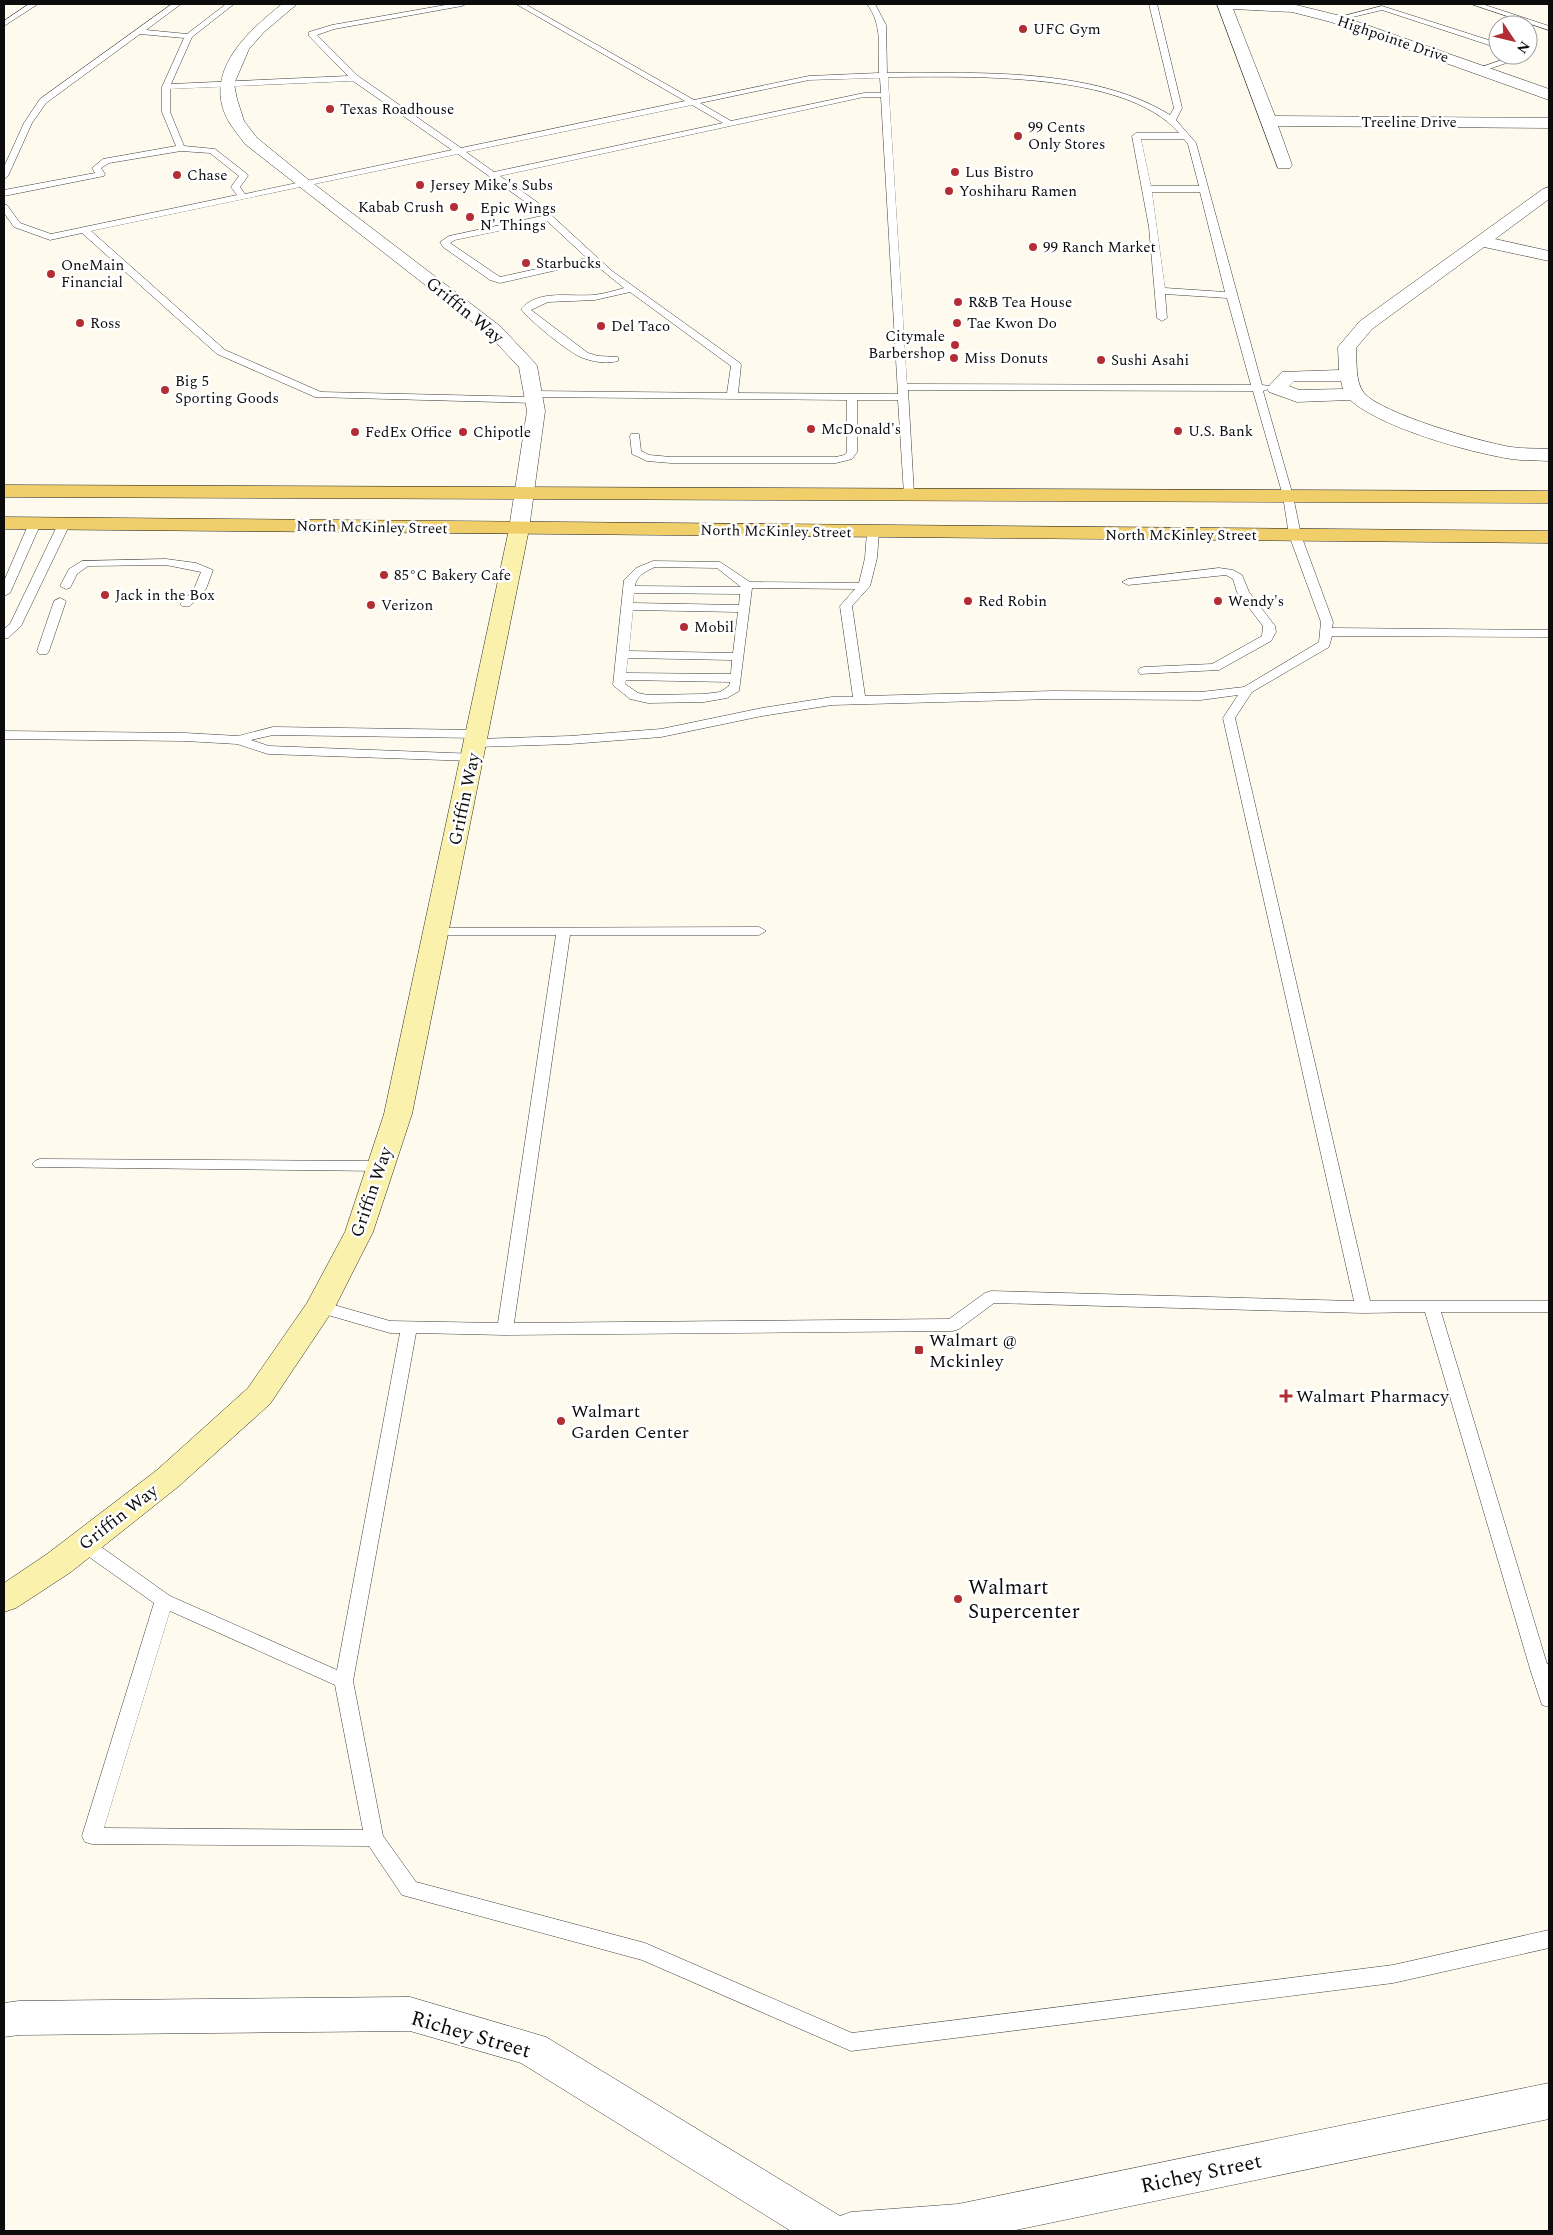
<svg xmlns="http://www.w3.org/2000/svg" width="1553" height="2235" font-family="Spectral,serif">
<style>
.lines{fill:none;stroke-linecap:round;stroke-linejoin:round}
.lane-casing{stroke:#3f3f3f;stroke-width:1}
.street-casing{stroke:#3f3f3f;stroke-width:1}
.secondary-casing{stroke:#2e2e2e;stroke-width:1}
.primary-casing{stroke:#1d1d1d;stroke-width:1}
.lane{fill:#fff;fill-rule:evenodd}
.street{fill:#fff;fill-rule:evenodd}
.secondary{fill:#faf1ac;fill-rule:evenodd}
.primary{fill:#f0cf6b;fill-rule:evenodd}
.poi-dot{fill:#b32e34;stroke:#fff;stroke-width:2}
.labels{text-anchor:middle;stroke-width:5;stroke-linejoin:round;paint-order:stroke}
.far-poi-label{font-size:15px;fill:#0c0c0c;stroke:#fff;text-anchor:start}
.far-street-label{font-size:15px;fill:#0c0c0c;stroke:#fff}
.street-label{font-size:18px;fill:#0c0c0c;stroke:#fff}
.poi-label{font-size:18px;fill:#0c0c0c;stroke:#fff;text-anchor:start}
.near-poi-label{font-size:21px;fill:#0c0c0c;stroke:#fff;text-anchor:start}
.near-street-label{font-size:21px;fill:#0c0c0c;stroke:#fff}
</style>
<rect width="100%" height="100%" fill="#fefaed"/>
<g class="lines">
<defs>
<g id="lane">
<path d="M 29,4 L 38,4 L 4,26 L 4,21 Z"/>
<path d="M 172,4 L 181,4 L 146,30 L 187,34 L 226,4 L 234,4 L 192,37 L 171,84 L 348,76 L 309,36 L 309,32 L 332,25 L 451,4 L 466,4 L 462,6 L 334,29 L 317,35 L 358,76 L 461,148 L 685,101 L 516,4 L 525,4 L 694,100 L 809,76 L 879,73 C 878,48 883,25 867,4 L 875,4 L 886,25 L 887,73 C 976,73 1093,67 1170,115 L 1174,108 L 1149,4 L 1157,4 L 1182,108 L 1176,120 L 1196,143 L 1262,385 L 1270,386 L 1271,388 L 1263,391 L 1293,496 L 1301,535 L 1333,622 L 1332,628 L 1549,630 L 1549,637 L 1332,636 L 1329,647 L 1252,692 L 1235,718 L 1370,1301 L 1549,1301 L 1549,1312 L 1441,1312 L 1547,1664 L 1549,1664 L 1549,1707 L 1542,1705 L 1531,1672 L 1425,1312 L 1363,1313 L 994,1303 L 959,1329 L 953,1331 L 505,1335 L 416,1333 L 353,1681 L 383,1836 L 416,1882 L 645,1943 L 852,2033 L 1393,1965 L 1549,1930 L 1549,1948 L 1393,1983 L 851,2051 L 642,1960 L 402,1895 L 369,1846 L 92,1844 L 85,1842 L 82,1836 L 154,1603 L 78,1549 L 75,1544 L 78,1539 L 84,1537 L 90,1539 L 170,1596 L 337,1670 L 400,1333 L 390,1333 L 314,1311 L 312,1307 L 314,1303 L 320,1301 L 390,1321 L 498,1323 L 556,935 L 437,935 L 432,934 L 430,931 L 432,928 L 759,927 L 766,931 L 759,935 L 570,935 L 514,1323 L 949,1319 L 985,1293 L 991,1291 L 1354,1301 L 1223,718 L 1238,695 L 1201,700 L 1053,699 L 832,705 L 762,716 L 661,737 L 570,744 L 476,747 L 470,743 L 476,739 L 570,736 L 661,729 L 762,708 L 832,697 L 853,697 L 840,606 L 855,589 L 752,588 L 739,691 L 727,698 L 704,702 L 648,703 L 630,699 L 613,685 L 624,580 L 636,568 L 653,561 L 720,562 L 750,582 L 859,583 L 865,558 L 867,532 L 873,529 L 879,532 L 877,558 L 870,586 L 852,606 L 865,696 L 1053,691 L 1201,692 L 1244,687 L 1319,642 L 1321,622 L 1289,535 L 1283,496 L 1253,391 L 908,390 L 914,494 L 909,497 L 904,494 L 898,400 L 857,400 L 857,452 L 852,459 L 836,463 L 671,463 L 647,461 L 632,454 L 630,436 L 631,434 L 639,434 L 641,451 L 649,455 L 671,457 L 836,457 L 844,455 L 847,452 L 847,400 L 535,397 L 539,400 L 534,403 L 315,397 L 217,354 L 82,233 L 50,240 L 14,227 L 4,213 L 4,204 L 7,205 L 20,223 L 51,234 L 237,195 L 231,187 L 239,176 L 210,153 L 181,151 L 109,163 L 101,168 L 105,174 L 104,176 L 4,196 L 4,190 L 95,173 L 92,168 L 103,159 L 176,146 L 162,112 L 162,87 L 184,38 L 140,34 L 46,103 L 32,123 L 8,176 L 4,179 L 4,167 L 24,123 L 40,99 ZM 888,77 C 966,77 1125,70 1179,133 L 1136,133 L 1132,136 L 1149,227 L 1157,318 L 1162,321 L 1167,318 L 1165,294 L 1227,298 L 1251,385 L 907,384 ZM 880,78 L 881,93 L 864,93 L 731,121 L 700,103 L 809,80 ZM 353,81 L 452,150 L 245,194 L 240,187 L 248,176 L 247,174 L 215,149 L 184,146 L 170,112 L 170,89 ZM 864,97 L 881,97 L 898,394 L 738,393 L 741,365 L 740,363 L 612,271 L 537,202 L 500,176 ZM 692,105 L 723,123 L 494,172 L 466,152 ZM 1141,139 L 1184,139 L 1188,144 L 1199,186 L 1151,186 ZM 458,154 L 531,206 L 542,216 L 449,236 L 440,242 L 443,247 L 490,280 L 500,283 L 592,262 L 624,288 C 614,291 603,294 593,295 C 570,297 538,289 521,309 C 530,321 569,353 583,358 C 594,362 606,364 618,361 L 618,357 L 598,356 L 588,353 L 531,310 L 548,302 L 595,300 L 630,292 L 731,366 L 727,393 L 533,391 L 528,394 L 532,397 L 321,392 L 225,350 L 91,231 ZM 1152,192 L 1200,192 L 1225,292 L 1165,288 ZM 547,221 L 587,258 L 500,277 L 450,243 L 455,240 ZM 655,567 L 717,568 L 741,587 L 635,586 C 636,576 646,571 655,567 ZM 634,593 L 740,594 L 739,605 L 633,603 ZM 633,610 L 738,612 L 733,653 L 629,651 ZM 628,658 L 732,660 L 731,674 L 626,673 ZM 626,680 L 730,682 L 729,686 L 720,692 L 704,694 L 648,695 L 638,693 L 625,684 ZM 170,1611 L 335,1685 L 363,1830 L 104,1828 Z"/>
<path d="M 1471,4 L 1482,4 L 1549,26 L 1549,30 Z"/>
<path d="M 1382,6 L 1498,43 L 1498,48 L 1382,10 L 1336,21 L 1332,19 Z"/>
<path d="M 1516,55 L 1524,55 L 1524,57 L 1483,71 L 1476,69 Z"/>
<path d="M 35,520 L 41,523 L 10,593 L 4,596 L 4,581 L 29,523 Z"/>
<path d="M 64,521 L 70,524 L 21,626 L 8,638 L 4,638 L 4,629 L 10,624 L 58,524 Z"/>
<path d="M 166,559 L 196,563 L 213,570 L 206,589 L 190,606 L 182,606 L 180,604 L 194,589 L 201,572 L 166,565 L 88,566 L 77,574 L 70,588 L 66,589 L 60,586 L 69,569 L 82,561 Z"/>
<path d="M 1219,568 L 1233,570 L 1242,575 L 1249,592 L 1275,626 L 1276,632 L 1271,641 L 1219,670 L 1140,674 L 1138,671 L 1140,668 L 1144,667 L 1212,664 L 1262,636 L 1263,626 L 1237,592 L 1233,579 L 1226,575 L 1128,585 L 1122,582 L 1128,579 Z"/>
<path d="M 60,598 L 66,601 L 49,651 L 47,654 L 39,654 L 37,651 L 54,601 Z"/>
<path d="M 273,727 L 477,730 L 483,734 L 477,738 L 273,735 L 251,740 L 269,746 L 477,754 L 479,757 L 473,761 L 268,754 L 237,744 L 185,741 L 4,739 L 4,731 L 185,733 L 238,736 Z"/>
<path d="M 40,1159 L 381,1161 L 386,1163 L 389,1166 L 386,1169 L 381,1171 L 35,1167 L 32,1164 L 35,1161 Z"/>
</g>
<g id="street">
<path d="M 282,4 L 297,4 L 264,32 L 249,49 L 234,84 L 237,99 L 244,121 L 257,138 L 310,181 L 500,326 L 534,362 L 537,366 L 545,411 L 529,529 L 526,533 L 519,535 L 512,533 L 509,529 L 527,411 L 519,367 L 488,334 L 245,144 C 240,137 234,130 229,122 C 201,73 247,32 282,4 Z"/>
<path d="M 1217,4 L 1292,4 L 1341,16 L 1549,89 L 1549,100 L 1331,22 L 1292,12 L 1233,9 L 1275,116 L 1549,118 L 1549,128 L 1278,126 L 1292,165 L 1290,168 L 1278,168 Z"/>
<path d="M 1549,187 L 1549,199 L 1495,239 L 1549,251 L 1549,261 L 1484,247 L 1372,329 L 1356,348 C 1357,361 1355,382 1364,393 C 1382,414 1481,442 1511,447 C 1524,449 1536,448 1549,449 L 1549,461 C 1537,460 1524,461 1511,459 C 1468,452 1382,428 1350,400 L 1297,402 L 1269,392 L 1267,388 L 1282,372 L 1339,370 L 1338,347 L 1360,321 L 1543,189 ZM 1294,381 L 1341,381 L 1343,389 L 1299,390 L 1289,386 Z"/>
<path d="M 410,1997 L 546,2037 L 840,2216 L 851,2212 L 958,2204 L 1549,2083 L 1549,2119 L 1011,2231 L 791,2231 L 521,2063 L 410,2031 L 19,2035 L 4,2037 L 4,2003 L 19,2001 Z"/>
</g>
<path id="secondary" d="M 519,523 L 526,525 L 529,529 L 412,1114 L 373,1232 L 335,1307 L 270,1404 L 179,1486 L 71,1572 L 16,1608 L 4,1612 L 4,1583 L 47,1554 L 157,1470 L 248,1388 L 307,1303 L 345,1232 L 384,1114 L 509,529 L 512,525 Z"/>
<g id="primary">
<path d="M 4,485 L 1549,491 L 1549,503 L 4,497 Z"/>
<path d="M 4,517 L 1549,531 L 1549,543 L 4,529 Z"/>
</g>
</defs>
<use href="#lane" class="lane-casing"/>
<use href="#street" class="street-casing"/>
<use href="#secondary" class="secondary-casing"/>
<use href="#primary" class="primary-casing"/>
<use href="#lane" class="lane"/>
<use href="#street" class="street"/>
<use href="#secondary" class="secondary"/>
<use href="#primary" class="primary"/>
</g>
<g class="poi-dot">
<circle cx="1023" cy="29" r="5"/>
<circle cx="330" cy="109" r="5"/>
<circle cx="1018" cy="136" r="5"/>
<circle cx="955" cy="172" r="5"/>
<circle cx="177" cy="175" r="5"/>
<circle cx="420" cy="185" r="5"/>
<circle cx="949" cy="191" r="5"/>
<circle cx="454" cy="207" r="5"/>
<circle cx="470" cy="217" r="5"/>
<circle cx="1033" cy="247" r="5"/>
<circle cx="526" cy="263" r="5"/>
<circle cx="51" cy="274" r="5"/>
<circle cx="958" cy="302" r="5"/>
<circle cx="80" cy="323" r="5"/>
<circle cx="957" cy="323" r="5"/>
<circle cx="601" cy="326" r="5"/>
<circle cx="955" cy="345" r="5"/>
<circle cx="954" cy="358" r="5"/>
<circle cx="1101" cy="360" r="5"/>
<circle cx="165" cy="390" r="5"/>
<circle cx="811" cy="429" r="5"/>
<circle cx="1178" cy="431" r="5"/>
<circle cx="355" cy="432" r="5"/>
<circle cx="463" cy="432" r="5"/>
<circle cx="384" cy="575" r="5"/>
<circle cx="105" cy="595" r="5"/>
<circle cx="968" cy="601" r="5"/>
<circle cx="1218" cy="601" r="5"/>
<circle cx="371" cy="605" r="5"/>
<circle cx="684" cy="627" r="5"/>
<rect x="914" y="1345" width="10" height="10" rx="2.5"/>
<path d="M1283.5 1388.5h5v5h5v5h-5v5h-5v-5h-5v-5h5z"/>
<circle cx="561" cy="1421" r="5"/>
<circle cx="958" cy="1599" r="5"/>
</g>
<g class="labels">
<g class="far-poi-label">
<text x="1033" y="34">UFC Gym</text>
<text x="340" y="114">Texas Roadhouse</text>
<text x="1028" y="132">99 Cents<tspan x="1028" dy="17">Only Stores</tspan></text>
<text x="965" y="177">Lus Bistro</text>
<text x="187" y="180">Chase</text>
<text x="430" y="190">Jersey Mike's Subs</text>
<text x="959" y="196">Yoshiharu Ramen</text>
<text x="444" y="212" text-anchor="end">Kabab Crush</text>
<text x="480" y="213">Epic Wings<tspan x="480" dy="17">N' Things</tspan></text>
<text x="1043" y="252">99 Ranch Market</text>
<text x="536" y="268">Starbucks</text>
<text x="61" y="270">OneMain<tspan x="61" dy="17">Financial</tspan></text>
<text x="968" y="307">R&amp;B Tea House</text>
<text x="90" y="328">Ross</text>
<text x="967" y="328">Tae Kwon Do</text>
<text x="611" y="331">Del Taco</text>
<text x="945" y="341" text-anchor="end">Citymale<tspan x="945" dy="17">Barbershop</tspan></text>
<text x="964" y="363">Miss Donuts</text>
<text x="1111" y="365">Sushi Asahi</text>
<text x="175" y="386">Big 5<tspan x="175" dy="17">Sporting Goods</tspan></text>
<text x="821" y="434">McDonald's</text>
<text x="1188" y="436">U.S. Bank</text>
<text x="365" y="437">FedEx Office</text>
<text x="473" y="437">Chipotle</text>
<text x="394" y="580">85°C Bakery Cafe</text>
<text x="115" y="600">Jack in the Box</text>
<text x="978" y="606">Red Robin</text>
<text x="1228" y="606">Wendy's</text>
<text x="381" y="610">Verizon</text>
<text x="694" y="632">Mobil</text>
</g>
<g class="far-street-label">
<text transform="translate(1393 39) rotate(19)" y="5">Highpointe Drive</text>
<text x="1409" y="127">Treeline Drive</text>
<text transform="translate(372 527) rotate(1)" y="5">North McKinley Street</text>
<text transform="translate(776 531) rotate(1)" y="5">North McKinley Street</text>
<text x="1181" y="540">North McKinley Street</text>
</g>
<g class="street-label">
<text transform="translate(465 310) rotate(39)" y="6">Griffin Way</text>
<text transform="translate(464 799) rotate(-78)" y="6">Griffin Way</text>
<text transform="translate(371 1192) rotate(-71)" y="6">Griffin Way</text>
<text transform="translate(118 1517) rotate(-38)" y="6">Griffin Way</text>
</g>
<g class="poi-label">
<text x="929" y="1346">Walmart @<tspan x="929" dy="21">Mckinley</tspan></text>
<text x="1296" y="1402">Walmart Pharmacy</text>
<text x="571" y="1417">Walmart<tspan x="571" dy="21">Garden Center</tspan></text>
</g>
<g class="near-poi-label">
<text x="968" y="1594">Walmart<tspan x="968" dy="24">Supercenter</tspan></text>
</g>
<g class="near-street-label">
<text transform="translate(471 2034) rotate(16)" y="7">Richey Street</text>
<text transform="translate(1201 2173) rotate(-12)" y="7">Richey Street</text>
</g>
</g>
<rect width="1553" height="2235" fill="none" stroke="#0c0c0c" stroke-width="10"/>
<g transform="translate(1513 40) rotate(125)"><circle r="24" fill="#ffffff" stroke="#9e9e9e"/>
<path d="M0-4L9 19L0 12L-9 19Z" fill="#b32e34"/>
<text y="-8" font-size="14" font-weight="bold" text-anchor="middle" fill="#0c0c0c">N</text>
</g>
</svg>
